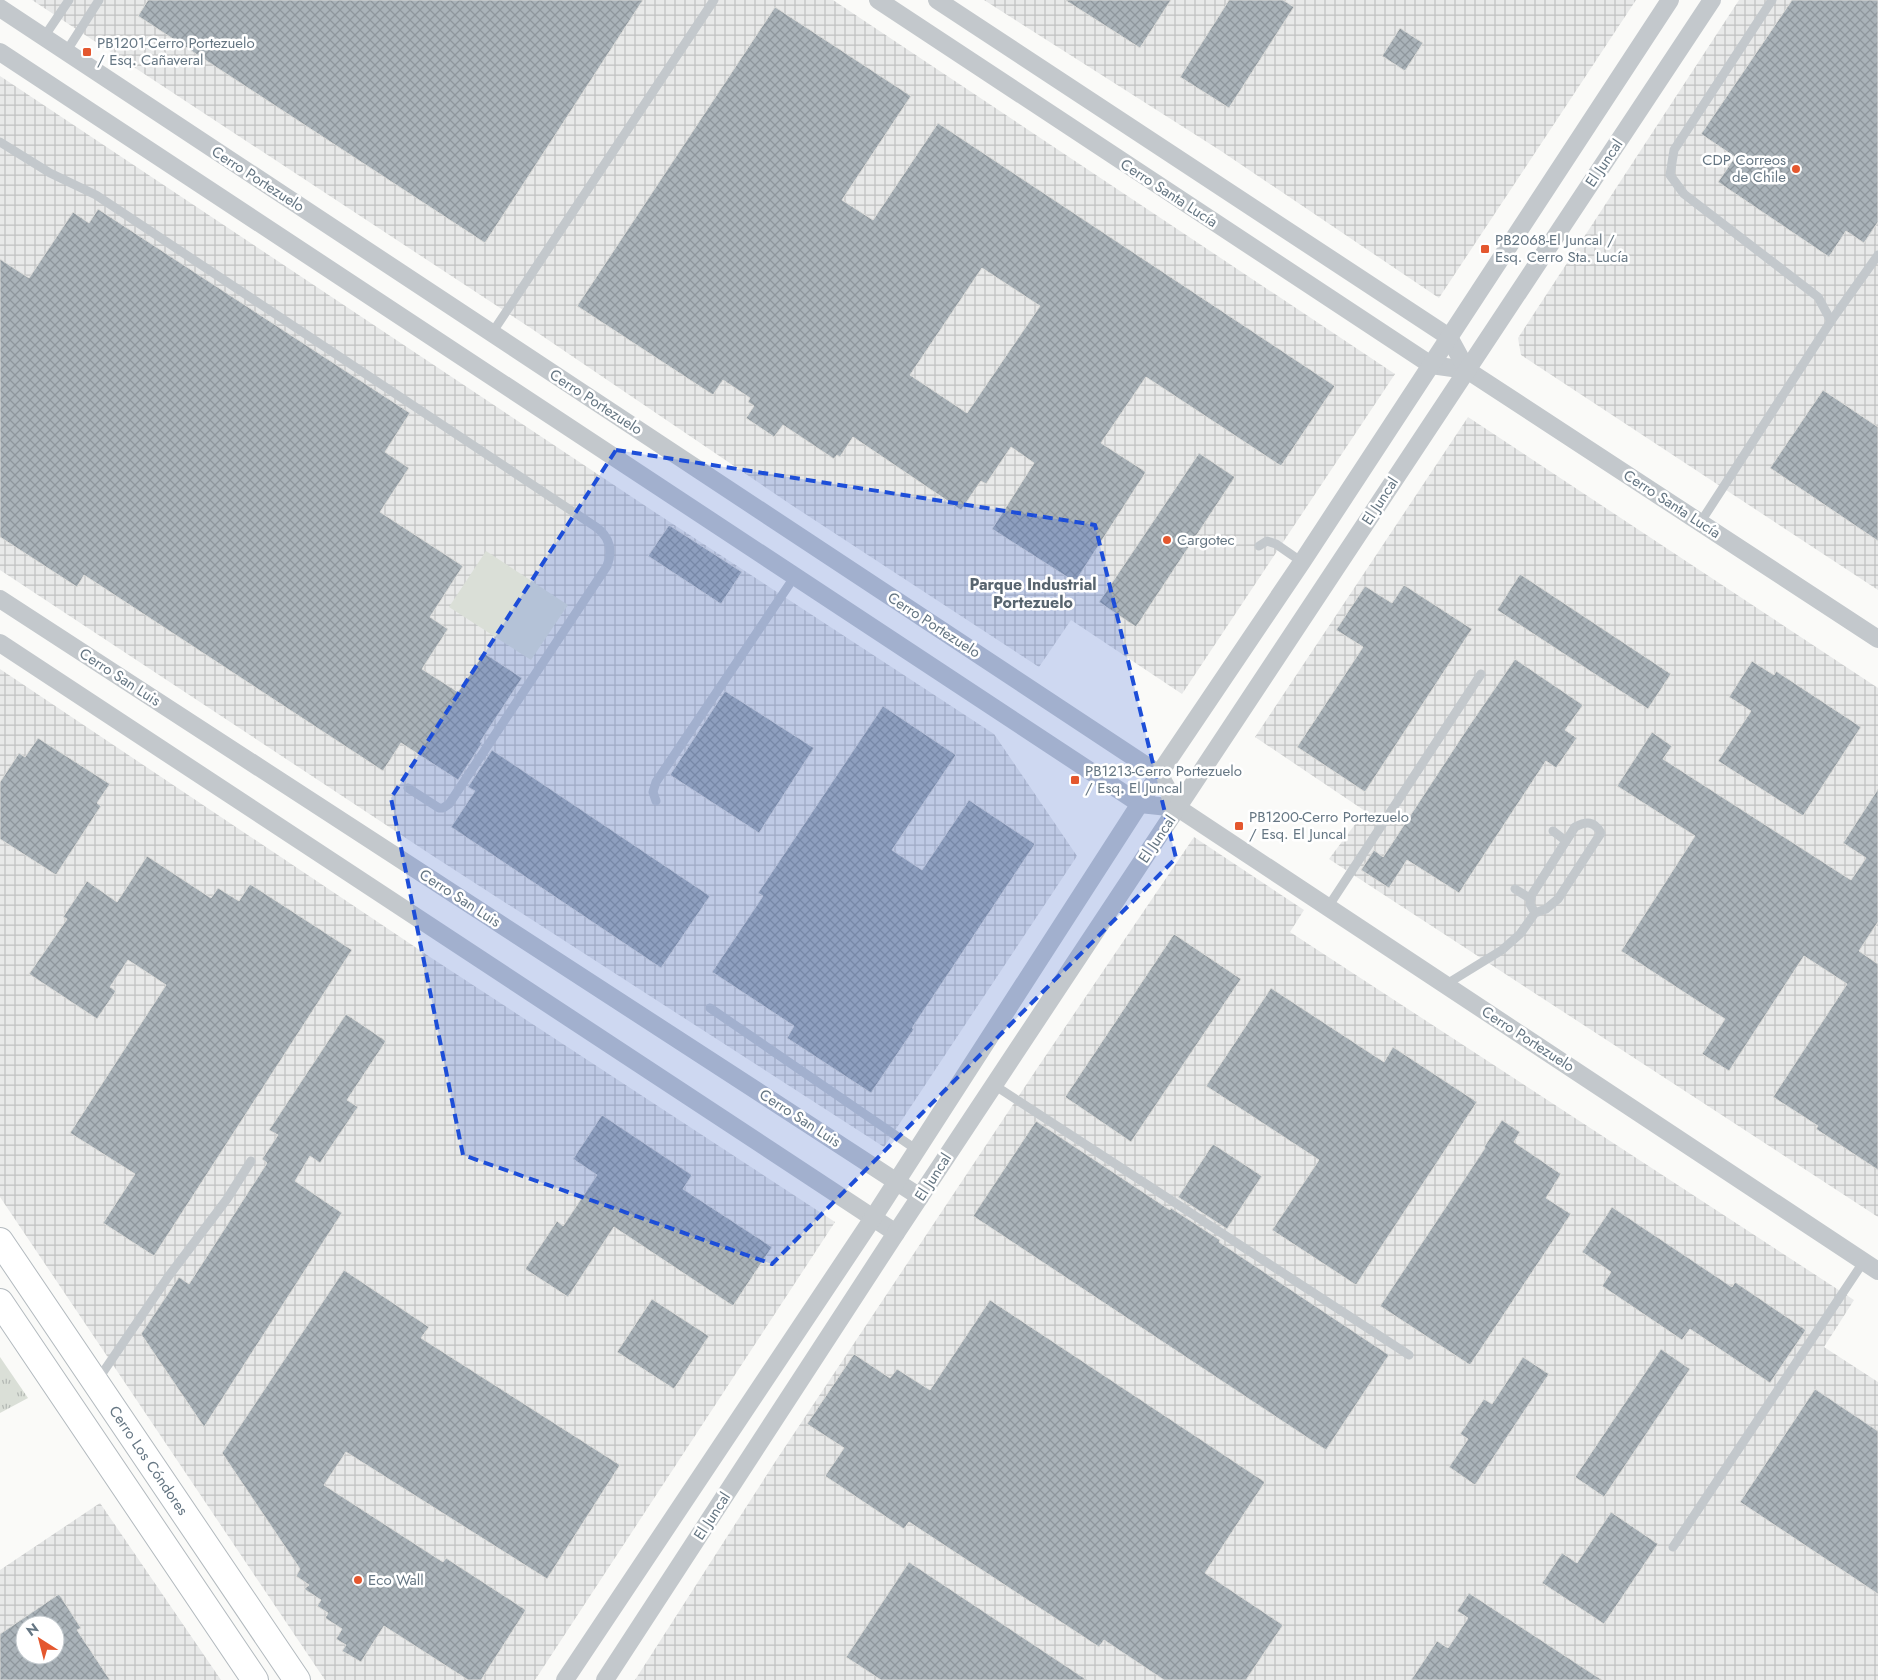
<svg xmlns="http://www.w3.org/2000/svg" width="1878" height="1680" font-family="Jost,sans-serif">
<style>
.industrial{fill:url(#industrial-grid);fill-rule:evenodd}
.grass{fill:url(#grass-tufts)}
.garden{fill:#dadfd7}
.building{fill:url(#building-cross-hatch);stroke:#dcdcda;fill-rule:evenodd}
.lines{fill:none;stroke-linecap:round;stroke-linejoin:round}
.secondary-casing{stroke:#b3babf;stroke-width:28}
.lane{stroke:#c3c8cc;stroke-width:9}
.street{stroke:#c3c8cc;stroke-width:18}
.secondary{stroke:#fff;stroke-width:26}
.marked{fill:#1d4ed8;fill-opacity:0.2;stroke:#1d4ed8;stroke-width:4;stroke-dasharray:10 6;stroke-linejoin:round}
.poi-dot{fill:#e4572e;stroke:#fff;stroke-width:2}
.labels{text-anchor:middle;stroke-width:5;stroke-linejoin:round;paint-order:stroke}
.poi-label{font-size:15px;fill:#657683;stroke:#fff;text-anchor:start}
.street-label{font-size:15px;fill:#657683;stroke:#fff}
.neighbourhood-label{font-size:16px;font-weight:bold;fill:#57646e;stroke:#fff}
</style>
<defs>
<pattern id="industrial-grid" width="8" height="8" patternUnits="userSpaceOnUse" patternTransform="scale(1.25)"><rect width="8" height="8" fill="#e8e9e9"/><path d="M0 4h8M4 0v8" fill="none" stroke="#c0c1c2"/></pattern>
<pattern id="grass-tufts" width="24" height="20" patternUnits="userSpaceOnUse" patternTransform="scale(1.25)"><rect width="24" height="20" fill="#dadfd7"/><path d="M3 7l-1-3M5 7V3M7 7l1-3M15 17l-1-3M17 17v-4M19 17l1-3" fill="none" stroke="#b4b9b4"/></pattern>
<pattern id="building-cross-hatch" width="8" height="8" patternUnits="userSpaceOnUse" patternTransform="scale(1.25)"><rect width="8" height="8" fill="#aab3b9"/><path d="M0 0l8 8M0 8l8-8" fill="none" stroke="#8e969c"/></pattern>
</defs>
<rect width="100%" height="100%" fill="#fafaf8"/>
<g class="industrial">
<path d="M 32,0 L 833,0 L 1395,374 L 1182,694 L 1071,620 L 1039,667 L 790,504 L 532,329 Z"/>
<path d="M 984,0 L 1636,0 L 1439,298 L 1221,151 Z"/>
<path d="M 1739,0 L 1878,0 L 1878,590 L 1521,355 L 1518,338 Z"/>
<path d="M 0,76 L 653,511 L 994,734 L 1077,856 L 884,1147 L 430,854 L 0,570 Z"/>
<path d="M 1468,417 L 1878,688 L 1878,1217 L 1329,859 L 1365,811 L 1255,737 Z"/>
<path d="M 0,669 L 430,957 L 835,1222 L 535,1680 L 325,1680 L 0,1197 Z"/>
<path d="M 1194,837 L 1304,910 L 1290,932 L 1854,1300 L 1824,1347 L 1878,1382 L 1878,1680 L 635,1680 L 775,1462 L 1038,1067 Z"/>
<path d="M 100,1503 L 221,1680 L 0,1680 L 0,1570 ZM 25,1625 L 55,1625 L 55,1655 L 25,1655 Z"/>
</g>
<path class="grass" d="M 0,1357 L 28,1398 L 0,1413 Z"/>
<path class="garden" d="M 486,551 L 568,605 L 531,660 L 449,607 Z"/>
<g class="building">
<path d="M 148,0 L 643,0 L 485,243 L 138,16 Z"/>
<path d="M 1065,0 L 1171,0 L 1140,48 Z"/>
<path d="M 1229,0 L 1283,0 L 1294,7 L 1229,108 L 1180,77 Z"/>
<path d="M 1792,0 L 1878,0 L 1878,222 L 1864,243 L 1846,231 L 1829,257 L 1718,182 L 1735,157 L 1701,134 Z"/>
<path d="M 775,7 L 911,96 L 842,200 L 873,220 L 938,123 L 1335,386 L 1281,466 L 1146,377 L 1101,443 L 1146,472 L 1075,582 L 992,529 L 1034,463 L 1011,447 L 986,484 L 981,481 L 961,510 L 853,437 L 840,457 L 837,455 L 834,459 L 783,425 L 774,437 L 746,418 L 754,406 L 748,402 L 750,398 L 723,380 L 713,395 L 577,306 ZM 982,268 L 1040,306 L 967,413 L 910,375 Z"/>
<path d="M 1400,28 L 1423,43 L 1405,71 L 1382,56 Z"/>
<path d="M 98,209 L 410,413 L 385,452 L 409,468 L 380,512 L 463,566 L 430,617 L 448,629 L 422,669 L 458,692 L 484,653 L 522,678 L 480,742 L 482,743 L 458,780 L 401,743 L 383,771 L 84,575 L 77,587 L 0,537 L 0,259 L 29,278 L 73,212 L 89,223 Z"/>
<path d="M 1823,390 L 1878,427 L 1878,541 L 1770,468 Z"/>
<path d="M 1199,453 L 1235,477 L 1136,627 L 1099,602 Z"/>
<path d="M 669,525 L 742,572 L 721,604 L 648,556 Z"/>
<path d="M 1520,574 L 1671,674 L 1648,709 L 1497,610 Z"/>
<path d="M 1404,585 L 1472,629 L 1365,792 L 1297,747 L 1363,647 L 1336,630 L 1365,586 L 1392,603 Z"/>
<path d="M 1515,659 L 1583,705 L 1565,730 L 1577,738 L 1556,768 L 1546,761 L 1459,893 L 1407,860 L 1389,888 L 1361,870 L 1374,850 L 1383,857 L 1467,729 Z"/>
<path d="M 1752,661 L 1774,675 L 1776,671 L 1861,727 L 1803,816 L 1718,761 L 1751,711 L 1729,697 Z"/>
<path d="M 725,691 L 814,748 L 759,833 L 670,775 Z"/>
<path d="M 883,706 L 956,755 L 892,850 L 922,870 L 969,800 L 1035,844 L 912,1028 L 914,1029 L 871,1093 L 787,1038 L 794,1026 L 712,972 L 763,896 L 758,893 Z"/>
<path d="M 1652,732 L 1672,746 L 1663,759 L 1851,880 L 1866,858 L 1843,843 L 1878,789 L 1878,922 L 1859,951 L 1878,964 L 1878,1170 L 1816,1129 L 1818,1126 L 1773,1097 L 1847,984 L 1804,956 L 1729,1071 L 1702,1054 L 1725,1019 L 1621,951 L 1695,836 L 1617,786 Z"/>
<path d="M 38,738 L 110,784 L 97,803 L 101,806 L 56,875 L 0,839 L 0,782 L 19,753 L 25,757 Z"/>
<path d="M 492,750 L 710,896 L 661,968 L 451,827 L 475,791 L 468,787 Z"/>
<path d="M 147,856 L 211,898 L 218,888 L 239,901 L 250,884 L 352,950 L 154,1256 L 103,1223 L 135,1174 L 70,1133 L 166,985 L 128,960 L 110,987 L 116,991 L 97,1019 L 29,974 L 67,919 L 63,917 L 87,881 L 117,902 Z"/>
<path d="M 1174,934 L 1241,979 L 1131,1142 L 1065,1097 Z"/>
<path d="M 1271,988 L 1384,1062 L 1393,1047 L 1477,1102 L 1356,1285 L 1272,1230 L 1319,1160 L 1206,1086 Z"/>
<path d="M 346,1014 L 386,1041 L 347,1100 L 358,1107 L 320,1163 L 310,1156 L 295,1181 L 342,1213 L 204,1427 L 141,1334 L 179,1277 L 189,1284 L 267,1163 L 262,1159 L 278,1135 L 269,1130 Z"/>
<path d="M 602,1115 L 692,1175 L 683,1189 L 772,1247 L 733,1306 L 614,1227 L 568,1297 L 525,1269 L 557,1221 L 563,1226 L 597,1175 L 573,1159 Z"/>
<path d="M 1502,1120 L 1520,1132 L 1514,1142 L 1561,1174 L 1546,1198 L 1571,1214 L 1470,1365 L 1380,1306 L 1485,1148 L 1484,1147 Z"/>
<path d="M 1036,1121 L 1170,1210 L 1171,1208 L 1220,1240 L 1219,1242 L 1389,1355 L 1326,1450 L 973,1216 Z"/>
<path d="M 1213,1144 L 1262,1176 L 1227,1229 L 1178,1197 Z"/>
<path d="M 1612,1207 L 1732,1287 L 1735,1282 L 1806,1330 L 1770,1383 L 1690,1329 L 1682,1340 L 1602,1286 L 1611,1272 L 1582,1252 Z"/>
<path d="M 344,1270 L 429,1327 L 421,1338 L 620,1465 L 547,1579 L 346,1452 L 324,1485 L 443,1562 L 446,1558 L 526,1610 L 481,1680 L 468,1680 L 384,1626 L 361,1662 L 342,1651 L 346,1645 L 336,1639 L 342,1629 L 325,1618 L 328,1613 L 317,1606 L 321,1600 L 304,1589 L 309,1585 L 296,1576 L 300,1569 L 222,1453 Z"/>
<path d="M 652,1299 L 709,1336 L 674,1389 L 617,1352 Z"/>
<path d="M 990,1300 L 1265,1482 L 1205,1573 L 1283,1625 L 1246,1680 L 1164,1680 L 1104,1640 L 1099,1647 L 909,1522 L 904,1529 L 825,1476 L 844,1448 L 807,1424 L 854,1354 L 890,1378 L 897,1369 L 930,1390 Z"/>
<path d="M 1661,1349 L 1690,1369 L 1604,1497 L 1575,1477 Z"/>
<path d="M 1523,1357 L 1549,1374 L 1475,1485 L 1449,1467 L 1468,1439 L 1460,1434 L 1484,1399 L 1492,1404 Z"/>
<path d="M 1815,1389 L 1878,1431 L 1878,1594 L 1740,1502 Z"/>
<path d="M 1611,1512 L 1658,1544 L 1604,1624 L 1542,1583 L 1562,1553 L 1577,1563 Z"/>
<path d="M 909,1562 L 1087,1680 L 881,1680 L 846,1657 Z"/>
<path d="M 1469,1593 L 1602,1680 L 1411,1680 L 1437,1641 L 1448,1648 L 1468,1618 L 1457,1611 Z"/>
<path d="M 59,1594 L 81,1628 L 77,1630 L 110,1680 L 0,1680 L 0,1634 ZM 25,1625 L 55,1625 L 55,1655 L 25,1655 Z"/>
</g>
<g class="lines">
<defs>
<g id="secondary">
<path id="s1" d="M 0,1241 L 297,1680"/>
<path d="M 0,1302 L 255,1680"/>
</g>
</defs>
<use href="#secondary" class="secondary-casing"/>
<g class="lane">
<path d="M 1772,0 L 1674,150 L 1670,175 L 1684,194 L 1818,297 L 1831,321"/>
<path d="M 44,37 L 69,0"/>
<path d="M 66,52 L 99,0"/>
<path d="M 0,142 L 50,173 L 96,195 L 596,527 C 610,537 613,551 607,566 L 449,804 L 443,808 L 439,808 L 408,788"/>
<path d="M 492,333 L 714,0"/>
<path d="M 1700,523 L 1831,321 L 1878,255"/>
<path d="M 1259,546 L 1267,541 L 1276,544 L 1302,562"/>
<path d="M 656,801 L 653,792 L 656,782 L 795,576"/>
<path d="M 1553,831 L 1566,841"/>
<path d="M 1515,889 L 1531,899"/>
<path d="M 1328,907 L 1481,674"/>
<path d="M 1445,985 L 1502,950 L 1520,934 L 1535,913 L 1546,909 L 1558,899 L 1601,833 C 1594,821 1587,821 1575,827 L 1531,896 L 1530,904 L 1535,913"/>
<path d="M 710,1008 L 917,1150"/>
<path d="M 994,1085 L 1409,1355"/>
<path d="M 97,1381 L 168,1277 L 227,1199 L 251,1161"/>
<path d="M 1673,1547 L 1864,1261"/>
</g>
<g class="street">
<path d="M 878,0 L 1431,365 L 1467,370 L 1878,639"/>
<path d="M 937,0 L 1449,337 L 1467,370"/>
<path d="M 0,8 L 1159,774 L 1178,808"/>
<path d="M 0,52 L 1140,804 L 1178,808 L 1878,1271"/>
<path d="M 0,599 L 920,1197"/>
<path d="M 0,643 L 896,1233"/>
<path d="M 565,1680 L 873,1218 L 1159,774 L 1302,562 L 1670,0"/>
<path d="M 605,1680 L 896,1233 L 1712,0"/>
</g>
<use href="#secondary" class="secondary"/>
</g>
<path class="marked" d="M 616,450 L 1095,525 L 1176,858 L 772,1264 L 463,1155 L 391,798 Z"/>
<g class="poi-dot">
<rect x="82" y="47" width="10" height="10" rx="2.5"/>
<circle cx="1796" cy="169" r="5"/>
<rect x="1480" y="244" width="10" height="10" rx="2.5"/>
<circle cx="1167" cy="540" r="5"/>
<rect x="1070" y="775" width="10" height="10" rx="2.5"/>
<rect x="1234" y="821" width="10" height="10" rx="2.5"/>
<circle cx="358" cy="1580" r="5"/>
</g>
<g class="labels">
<g class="poi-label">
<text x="97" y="48">PB1201-Cerro Portezuelo<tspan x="97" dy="17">/ Esq. Cañaveral</tspan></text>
<text x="1786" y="165" text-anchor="end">CDP Correos<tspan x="1786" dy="17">de Chile</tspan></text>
<text x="1495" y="245">PB2068-El Juncal /<tspan x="1495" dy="17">Esq. Cerro Sta. Lucía</tspan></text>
<text x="1177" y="545">Cargotec</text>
<text x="1085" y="776">PB1213-Cerro Portezuelo<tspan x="1085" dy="17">/ Esq. El Juncal</tspan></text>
<text x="1249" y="822">PB1200-Cerro Portezuelo<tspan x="1249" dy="17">/ Esq. El Juncal</tspan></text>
<text x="368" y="1585">Eco Wall</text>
</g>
<g class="street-label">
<text transform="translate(1604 163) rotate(-56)" y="5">El Juncal</text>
<text transform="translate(258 179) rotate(33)" y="5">Cerro Portezuelo</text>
<text transform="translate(1169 193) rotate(33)" y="5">Cerro Santa Lucía</text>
<text transform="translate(596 402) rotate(33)" y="5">Cerro Portezuelo</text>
<text transform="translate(1380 501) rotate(-57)" y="5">El Juncal</text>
<text transform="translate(1672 504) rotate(33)" y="5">Cerro Santa Lucía</text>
<text transform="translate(934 625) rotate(33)" y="5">Cerro Portezuelo</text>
<text transform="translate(120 677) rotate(33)" y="5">Cerro San Luis</text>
<text transform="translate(1157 839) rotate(-56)" y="5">El Juncal</text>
<text transform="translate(460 898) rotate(33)" y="5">Cerro San Luis</text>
<text transform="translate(1528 1039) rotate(33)" y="5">Cerro Portezuelo</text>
<text transform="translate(800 1118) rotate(33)" y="5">Cerro San Luis</text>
<text transform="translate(933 1177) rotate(-57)" y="5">El Juncal</text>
<text dy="5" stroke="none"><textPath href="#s1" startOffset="265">Cerro Los Cóndores</textPath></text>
<text transform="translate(712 1516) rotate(-57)" y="5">El Juncal</text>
</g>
<g class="neighbourhood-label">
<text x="1033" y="590">Parque Industrial<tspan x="1033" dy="18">Portezuelo</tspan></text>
</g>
</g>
<g transform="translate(40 1640) rotate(324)"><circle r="24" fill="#ffffff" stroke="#c1c8cd"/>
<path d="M0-4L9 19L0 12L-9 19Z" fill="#e4572e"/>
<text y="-8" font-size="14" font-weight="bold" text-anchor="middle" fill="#657683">N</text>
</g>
</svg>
